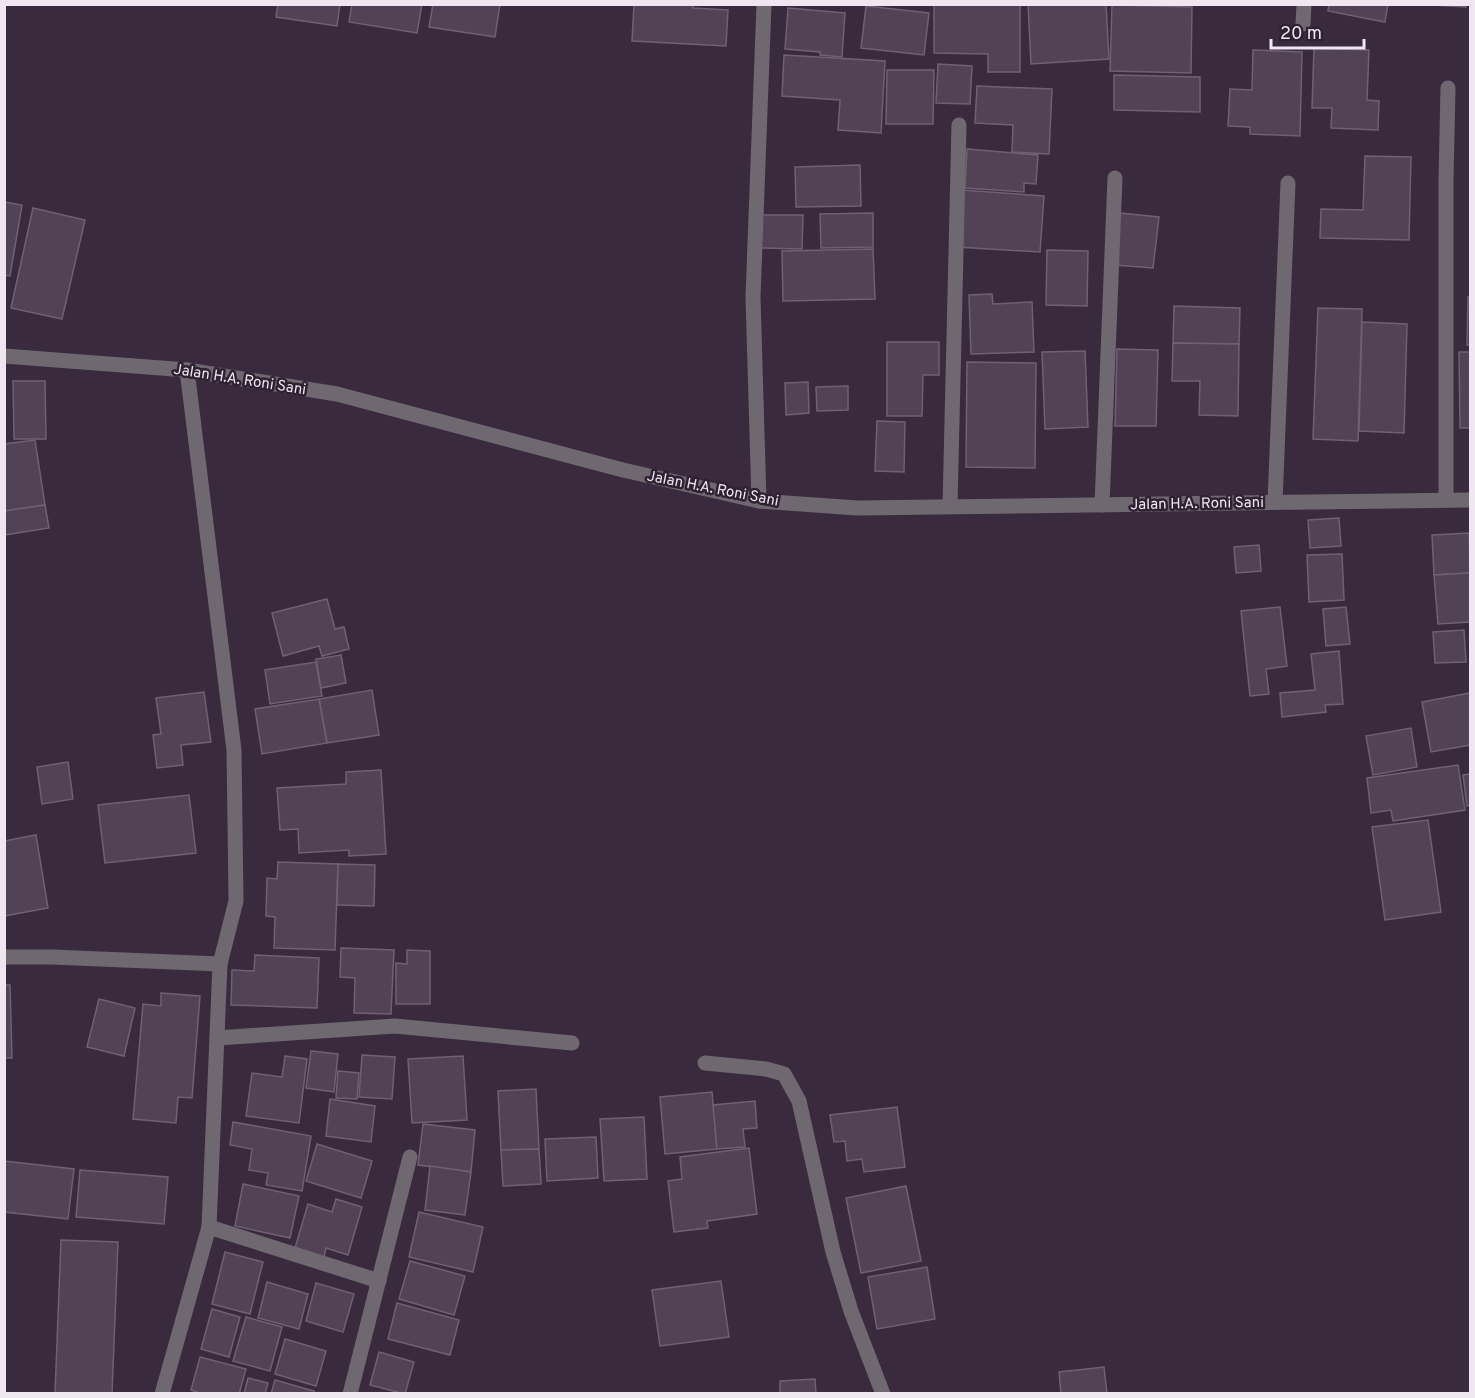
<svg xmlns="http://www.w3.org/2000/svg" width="1475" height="1398" font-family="Overpass,sans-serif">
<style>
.building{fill:#514255;stroke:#6f6073;stroke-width:1.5}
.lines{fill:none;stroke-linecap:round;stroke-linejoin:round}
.minor{stroke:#6f6871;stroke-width:15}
.labels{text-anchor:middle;stroke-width:5;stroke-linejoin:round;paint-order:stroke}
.street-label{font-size:15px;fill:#efe6f1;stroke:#2f2132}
</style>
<rect width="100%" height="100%" fill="#392b3d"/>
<g class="building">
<path d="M 278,4 L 340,4 L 337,26 L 276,17 Z"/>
<path d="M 352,4 L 422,4 L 417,33 L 349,22 Z"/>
<path d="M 433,4 L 500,4 L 495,37 L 429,27 Z"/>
<path d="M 634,4 L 693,4 L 693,8 L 728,10 L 726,46 L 632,41 Z"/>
<path d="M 934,4 L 1020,4 L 1020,72 L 988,72 L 988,54 L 934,53 Z"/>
<path d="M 1028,4 L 1106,4 L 1109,59 L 1031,64 Z"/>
<path d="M 1329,4 L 1388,4 L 1385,22 L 1328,11 Z"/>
<path d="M 1416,4 L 1466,4 L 1466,7 Z"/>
<path d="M 1112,5 L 1192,7 L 1191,73 L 1110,71 Z"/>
<path d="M 866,6 L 929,13 L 924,55 L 861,48 Z"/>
<path d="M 788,8 L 845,13 L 842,57 L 820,55 L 820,52 L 785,49 Z"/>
<path d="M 1314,48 L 1369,50 L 1367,100 L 1379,101 L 1378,130 L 1331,128 L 1332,108 L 1312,108 Z"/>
<path d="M 1253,50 L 1302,52 L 1300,136 L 1250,134 L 1250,127 L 1228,126 L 1230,89 L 1252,90 Z"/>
<path d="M 784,55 L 885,61 L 881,133 L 838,130 L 840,100 L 782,96 Z"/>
<path d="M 938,64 L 972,66 L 970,104 L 936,103 Z"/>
<path d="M 887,70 L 934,70 L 933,124 L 886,124 Z"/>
<path d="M 1114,75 L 1200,77 L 1200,112 L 1114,110 Z"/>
<path d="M 977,86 L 1052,89 L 1049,154 L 1012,152 L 1013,125 L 975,123 Z"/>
<path d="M 967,149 L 1038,155 L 1036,184 L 1024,183 L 1024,192 L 965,188 Z"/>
<path d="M 1365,156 L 1411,157 L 1409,240 L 1320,238 L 1321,209 L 1363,210 Z"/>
<path d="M 860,165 L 861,206 L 796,207 L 795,167 Z"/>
<path d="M 961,190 L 1044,196 L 1040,252 L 957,247 Z"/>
<path d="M 4,202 L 22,205 L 10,276 L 4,275 Z"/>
<path d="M 33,208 L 85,220 L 62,319 L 11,308 Z"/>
<path d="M 873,213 L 873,247 L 821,248 L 820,214 Z"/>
<path d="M 1120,213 L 1159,217 L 1153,268 L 1115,265 Z"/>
<path d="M 759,215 L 803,215 L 802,249 L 759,248 Z"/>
<path d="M 873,249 L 875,299 L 783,301 L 782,251 Z"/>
<path d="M 1047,250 L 1088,251 L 1087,306 L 1046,305 Z"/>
<path d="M 992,294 L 993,304 L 1032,302 L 1034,352 L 971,354 L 969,295 Z"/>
<path d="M 1468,297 L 1470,297 L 1470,345 L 1467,345 Z"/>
<path d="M 1174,306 L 1240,308 L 1239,344 L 1173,343 Z"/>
<path d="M 1318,308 L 1362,309 L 1358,441 L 1313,439 Z"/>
<path d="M 1362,322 L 1407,324 L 1404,433 L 1359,431 Z"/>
<path d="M 887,342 L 939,342 L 939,375 L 923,375 L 922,416 L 887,416 Z"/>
<path d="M 1173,343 L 1239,344 L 1238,416 L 1199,415 L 1200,381 L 1172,381 Z"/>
<path d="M 1117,349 L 1158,350 L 1156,426 L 1115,426 Z"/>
<path d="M 1085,351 L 1088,427 L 1045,429 L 1042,352 Z"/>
<path d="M 1459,352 L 1470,352 L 1470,428 L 1460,428 Z"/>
<path d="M 967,362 L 1036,363 L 1035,468 L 966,467 Z"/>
<path d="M 13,381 L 45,381 L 46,439 L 14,439 Z"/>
<path d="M 808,382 L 809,413 L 786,415 L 785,383 Z"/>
<path d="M 848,386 L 848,410 L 817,411 L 816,387 Z"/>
<path d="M 877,421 L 905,422 L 904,472 L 875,471 Z"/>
<path d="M 35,440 L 45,505 L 4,511 L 4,444 Z"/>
<path d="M 45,505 L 49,528 L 4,535 L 4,511 Z"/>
<path d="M 1339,518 L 1341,546 L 1310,548 L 1308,520 Z"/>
<path d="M 1469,533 L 1470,573 L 1434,575 L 1432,535 Z"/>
<path d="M 1259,545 L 1261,571 L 1236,573 L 1234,547 Z"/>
<path d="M 1342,554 L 1344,600 L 1309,602 L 1307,555 Z"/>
<path d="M 1470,573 L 1470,622 L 1438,624 L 1434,575 Z"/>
<path d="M 327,599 L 335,629 L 344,627 L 349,649 L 322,656 L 319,646 L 283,656 L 272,613 Z"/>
<path d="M 1280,607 L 1287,666 L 1266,669 L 1269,694 L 1250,696 L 1241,611 Z"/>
<path d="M 1346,607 L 1350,644 L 1326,646 L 1323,609 Z"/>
<path d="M 1464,630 L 1466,662 L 1435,663 L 1433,632 Z"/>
<path d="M 1339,651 L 1343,704 L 1325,705 L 1326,712 L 1282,717 L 1280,693 L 1315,690 L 1311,654 Z"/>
<path d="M 341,655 L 346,683 L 321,688 L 316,659 Z"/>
<path d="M 316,662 L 322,696 L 270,704 L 265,670 Z"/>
<path d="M 372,690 L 379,735 L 327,743 L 319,699 Z"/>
<path d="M 204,692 L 211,742 L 181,745 L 183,765 L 157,768 L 153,735 L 161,734 L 156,698 Z"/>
<path d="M 1470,693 L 1470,745 L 1431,752 L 1422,702 Z"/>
<path d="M 319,699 L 327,743 L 262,754 L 255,709 Z"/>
<path d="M 1411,728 L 1417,767 L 1373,775 L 1366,736 Z"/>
<path d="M 68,762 L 73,799 L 42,804 L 37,767 Z"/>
<path d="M 1458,765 L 1465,810 L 1393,821 L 1391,810 L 1371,813 L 1367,778 Z"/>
<path d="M 381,770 L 386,854 L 349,856 L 349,850 L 299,853 L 298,829 L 280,830 L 277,788 L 346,784 L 346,772 Z"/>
<path d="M 1470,774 L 1470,805 L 1467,806 L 1463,775 Z"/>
<path d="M 189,795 L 196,853 L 105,863 L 98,805 Z"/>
<path d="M 1428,820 L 1441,912 L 1385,920 L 1372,827 Z"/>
<path d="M 36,835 L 48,908 L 4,916 L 4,841 Z"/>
<path d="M 278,862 L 338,864 L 335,950 L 274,948 L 275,917 L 266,916 L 267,878 L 277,879 Z"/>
<path d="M 338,864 L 375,865 L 374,906 L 337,905 Z"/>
<path d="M 341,948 L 394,950 L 391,1014 L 354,1013 L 355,978 L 340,977 Z"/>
<path d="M 407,950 L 430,951 L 430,1004 L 396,1004 L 396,963 L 407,964 Z"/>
<path d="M 255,955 L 319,958 L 317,1008 L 231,1005 L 232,970 L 254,971 Z"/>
<path d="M 4,985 L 10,985 L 12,1058 L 4,1058 Z"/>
<path d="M 161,993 L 200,996 L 192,1098 L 178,1097 L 176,1123 L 133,1119 L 143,1004 L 161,1006 Z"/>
<path d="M 99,999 L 135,1008 L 124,1056 L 87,1047 Z"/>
<path d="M 311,1051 L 338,1054 L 334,1092 L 306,1088 Z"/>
<path d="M 362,1055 L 395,1057 L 392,1099 L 359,1097 Z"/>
<path d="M 285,1056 L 307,1059 L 299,1123 L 246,1116 L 252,1073 L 282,1077 Z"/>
<path d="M 463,1056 L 467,1120 L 412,1123 L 408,1059 Z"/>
<path d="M 338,1071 L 359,1073 L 357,1099 L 336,1098 Z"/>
<path d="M 536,1089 L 539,1149 L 501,1150 L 498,1091 Z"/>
<path d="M 712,1092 L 717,1149 L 665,1154 L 660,1097 Z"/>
<path d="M 330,1099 L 375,1106 L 371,1142 L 326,1136 Z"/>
<path d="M 755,1101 L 757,1128 L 743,1129 L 745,1147 L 717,1149 L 713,1105 Z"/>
<path d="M 897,1107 L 905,1167 L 864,1172 L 862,1159 L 847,1161 L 845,1141 L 834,1142 L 830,1115 Z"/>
<path d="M 644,1117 L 647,1179 L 604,1181 L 600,1119 Z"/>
<path d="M 233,1122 L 311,1136 L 302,1191 L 266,1185 L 268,1173 L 249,1170 L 252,1149 L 230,1145 Z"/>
<path d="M 423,1124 L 475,1130 L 471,1172 L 418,1165 Z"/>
<path d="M 596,1137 L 598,1178 L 547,1181 L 545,1139 Z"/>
<path d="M 317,1144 L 372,1161 L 361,1198 L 306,1181 Z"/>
<path d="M 749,1148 L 757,1214 L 707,1221 L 708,1228 L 674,1232 L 668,1181 L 682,1179 L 680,1157 Z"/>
<path d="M 539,1149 L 541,1184 L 503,1186 L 501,1150 Z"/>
<path d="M 4,1161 L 74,1169 L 68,1219 L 4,1212 Z"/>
<path d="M 430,1166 L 471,1172 L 465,1215 L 425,1210 Z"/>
<path d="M 80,1170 L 168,1177 L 164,1224 L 76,1217 Z"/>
<path d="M 243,1184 L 299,1196 L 290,1238 L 235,1226 Z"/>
<path d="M 906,1186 L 921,1261 L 861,1273 L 846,1198 Z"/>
<path d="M 336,1199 L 362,1207 L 348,1255 L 326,1248 L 324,1257 L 295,1248 L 308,1204 L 332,1212 Z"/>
<path d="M 419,1212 L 483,1227 L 473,1272 L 409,1257 Z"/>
<path d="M 61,1240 L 118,1242 L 112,1394 L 55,1394 Z"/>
<path d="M 225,1252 L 263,1262 L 250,1314 L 212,1304 Z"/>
<path d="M 410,1261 L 465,1276 L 454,1315 L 399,1299 Z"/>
<path d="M 927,1267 L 935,1319 L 877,1329 L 868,1277 Z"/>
<path d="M 721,1281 L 729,1337 L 660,1346 L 652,1290 Z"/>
<path d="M 267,1282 L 308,1294 L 299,1329 L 258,1318 Z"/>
<path d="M 316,1283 L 354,1294 L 343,1332 L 306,1321 Z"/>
<path d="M 397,1303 L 459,1320 L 450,1355 L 388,1339 Z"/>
<path d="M 212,1309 L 240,1317 L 229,1357 L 201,1349 Z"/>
<path d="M 246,1317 L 282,1327 L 270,1371 L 233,1361 Z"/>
<path d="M 285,1339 L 326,1351 L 316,1386 L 275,1374 Z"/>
<path d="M 379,1352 L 414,1362 L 405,1394 L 370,1385 Z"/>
<path d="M 200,1357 L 246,1369 L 239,1394 L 202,1394 L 191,1390 Z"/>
<path d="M 1104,1367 L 1107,1394 L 1061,1394 L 1059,1372 Z"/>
<path d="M 248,1378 L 268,1383 L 265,1394 L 244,1394 Z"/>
<path d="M 815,1379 L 816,1394 L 780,1394 L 780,1381 Z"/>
<path d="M 275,1380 L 314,1391 L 314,1394 L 271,1394 Z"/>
</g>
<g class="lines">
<g class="minor">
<path d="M 1303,24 L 1304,4"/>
<path d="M 4,356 L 187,370 L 337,394 L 623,470 L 759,501 L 857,508 L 1470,500"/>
<path d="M 1446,500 L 1446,179 L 1448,88"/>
<path d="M 759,501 L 753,297 L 764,4"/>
<path d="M 1275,502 L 1288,183"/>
<path d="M 1102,505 L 1115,178"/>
<path d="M 950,506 L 959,125"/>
<path d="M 4,957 L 52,957 L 220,964"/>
<path d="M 217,1038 L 395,1026 L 572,1043"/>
<path d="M 705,1063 L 766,1069 L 784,1074 L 799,1101 L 833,1252 L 851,1311 L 883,1394"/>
<path d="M 209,1227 L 379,1281"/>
<path d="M 162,1394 L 209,1227 L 220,964 L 236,901 L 234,750 L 187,370"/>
<path d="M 350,1394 L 410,1157"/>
</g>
</g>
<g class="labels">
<g class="street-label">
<text transform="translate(240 379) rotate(9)" y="5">Jalan H.A. Roni Sani</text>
<text transform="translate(713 488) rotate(11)" y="5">Jalan H.A. Roni Sani</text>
<text transform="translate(1197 503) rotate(-1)" y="5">Jalan H.A. Roni Sani</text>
</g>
</g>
<rect width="1475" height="1398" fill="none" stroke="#efe6f1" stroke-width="12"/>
<path d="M1271 39v9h93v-9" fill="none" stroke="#efe6f1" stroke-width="3"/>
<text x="1280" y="39" font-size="18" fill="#efe6f1" stroke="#2f2132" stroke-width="4.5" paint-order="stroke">20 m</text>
</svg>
